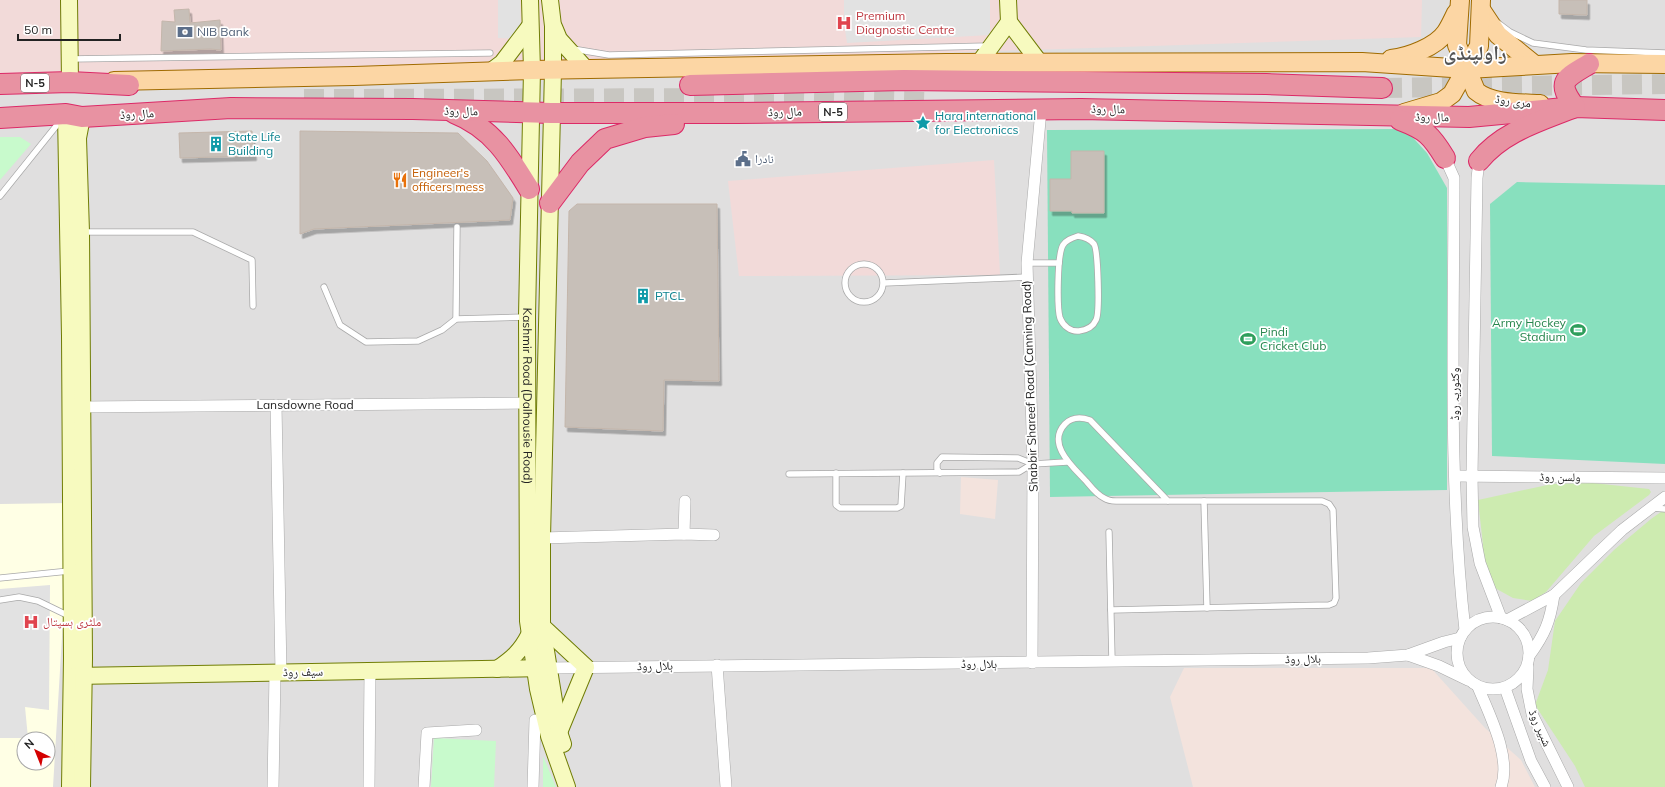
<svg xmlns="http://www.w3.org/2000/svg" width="1665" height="787" font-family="Mulish,'Noto Naskh Arabic',sans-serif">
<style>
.residential{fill:#e0dfdf;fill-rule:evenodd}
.commercial{fill:#f2dad9}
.education{fill:#ffffe5;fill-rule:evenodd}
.military{fill:#f3e3dd}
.grass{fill:#cdebb0}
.park{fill:#c8facc}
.pitch{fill:#88e0be}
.parking{fill:#e2e2e2}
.building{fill:#c7bfb8;stroke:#c4b6ab;filter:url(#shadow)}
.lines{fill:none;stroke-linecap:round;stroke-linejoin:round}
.highway-tunnel{stroke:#c8c6c1;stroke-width:20;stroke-dasharray:20 10;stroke-linecap:butt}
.lane-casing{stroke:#a9a9a9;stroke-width:7}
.street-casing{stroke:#a9a9a9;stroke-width:12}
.secondary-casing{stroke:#707d05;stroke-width:18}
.primary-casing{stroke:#a06b00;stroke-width:20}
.highway-casing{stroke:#dc2a67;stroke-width:22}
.lane{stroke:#fff;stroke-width:5.5}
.street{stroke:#fff;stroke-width:11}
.secondary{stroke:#f7fabf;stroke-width:16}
.primary{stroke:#fcd6a4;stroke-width:18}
.highway{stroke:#e892a2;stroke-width:20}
.labels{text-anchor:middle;stroke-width:3.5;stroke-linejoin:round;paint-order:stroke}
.shield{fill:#fff;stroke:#646464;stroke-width:1}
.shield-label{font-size:11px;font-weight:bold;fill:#222}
.health-label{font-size:12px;fill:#be3a42;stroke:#fff;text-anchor:start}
.service-label{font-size:12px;fill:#4e5e75;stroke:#fff;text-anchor:start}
.street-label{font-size:12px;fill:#222;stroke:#fff}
.culture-label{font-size:12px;fill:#0d838f;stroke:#fff;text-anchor:start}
.food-label{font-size:12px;fill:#c56008;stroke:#fff;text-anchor:start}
.leisure-label{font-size:12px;fill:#27864d;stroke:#fff;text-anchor:end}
.town-label{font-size:20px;font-weight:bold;fill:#555;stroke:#fff}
</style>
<defs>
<filter id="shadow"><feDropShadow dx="2.5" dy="4.5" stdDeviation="0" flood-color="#0004"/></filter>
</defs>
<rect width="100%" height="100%" fill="#f2efe9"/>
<path class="residential" d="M 0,0 L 1665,0 L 1665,787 L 0,787 ZM 24,739 L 48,739 L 48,763 L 24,763 Z"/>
<g class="commercial">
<path d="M 0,0 L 1422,0 L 1421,37 L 0,84 Z"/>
<path d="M 994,160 L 1000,275 L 739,276 L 728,181 Z"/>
</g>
<path class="education" d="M 70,503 L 53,787 L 0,787 L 0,504 ZM 24,739 L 48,739 L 48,763 L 24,763 Z"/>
<g class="military">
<path d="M 961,477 L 998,480 L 995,519 L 960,514 Z"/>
<path d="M 1184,668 L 1431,668 L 1485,728 L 1521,760 L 1535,787 L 1193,787 L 1170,697 Z"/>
</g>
<g class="grass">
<path d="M 1593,483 L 1649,489 L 1651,492 L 1649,495 L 1594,536 L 1546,592 L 1532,601 L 1513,598 L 1493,587 L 1483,564 L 1483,545 L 1478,500 L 1552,484 Z"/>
<path d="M 1665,509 L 1665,787 L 1585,787 L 1575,766 L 1535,705 L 1548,670 L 1555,621 L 1581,583 L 1614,550 L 1651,519 Z"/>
</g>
<g class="park">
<path d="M 0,137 L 20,137 L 31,144 L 0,180 Z"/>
<path d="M 434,738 L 496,741 L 494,787 L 431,787 Z"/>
<path d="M 543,756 L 556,787 L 543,787 Z"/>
</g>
<g class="pitch">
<path d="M 1405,129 L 1427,153 L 1447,188 L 1447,490 L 1050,497 L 1047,130 Z"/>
<path d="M 1517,182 L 1665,185 L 1665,464 L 1492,456 L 1490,204 Z"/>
</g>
<g class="parking">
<path d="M 498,0 L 520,0 L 521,39 L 498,38 Z"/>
<path d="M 844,0 L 990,0 L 990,35 L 847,43 L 844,23 Z"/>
<path d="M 50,585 L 49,710 L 25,707 L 28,738 L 0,738 L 0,589 Z"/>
</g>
<g class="building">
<path d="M 1559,0 L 1587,0 L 1587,15 L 1559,14 Z"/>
<path d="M 189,9 L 190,23 L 220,20 L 221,50 L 210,49 L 161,51 L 162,21 L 175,22 L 174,10 Z"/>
<path d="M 252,131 L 254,156 L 180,158 L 179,133 Z"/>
<path d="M 300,131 L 458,133 L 487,161 L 513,198 L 510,220 L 314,229 L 300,234 Z"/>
<path d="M 1071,151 L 1104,151 L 1104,213 L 1072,213 L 1072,211 L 1050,211 L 1050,179 L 1071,179 Z"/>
<path d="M 577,204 L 717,204 L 719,381 L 664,380 L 663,431 L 565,427 L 569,211 Z"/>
</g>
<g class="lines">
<g class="highway-tunnel">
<path d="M 1382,88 L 1665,84"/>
<path d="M 304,99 L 801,98 L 925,102"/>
</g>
<defs>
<g id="lane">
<path d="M 1498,23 L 1510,32 L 1533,43 L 1586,50 L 1665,53"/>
<path d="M 573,49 L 609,55 L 987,46"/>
<path d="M 70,59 L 490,53"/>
<path d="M 0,196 L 61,120"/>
<path d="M 83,232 L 193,232 L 252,260 L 253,306"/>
<path d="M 1078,236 C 1084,237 1090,239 1094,244 C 1098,250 1100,313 1096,320 C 1093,327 1087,330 1079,331 C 1071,332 1063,326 1060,318 C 1057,308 1057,255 1063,245 C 1066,240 1072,238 1078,236 Z"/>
<path d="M 1027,263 L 1059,263"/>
<circle cx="864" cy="283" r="19"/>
<path d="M 884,283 L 1027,277"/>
<path d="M 324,287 L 340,325 L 366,342 L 418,341 L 442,330 L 456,319 L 525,317"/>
<path d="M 456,319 L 457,227"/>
<path d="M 836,473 L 836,505 L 840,508 L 897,508 L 901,506 L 903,473"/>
<path d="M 940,473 L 937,469 L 937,463 L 942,457 L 1018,458 L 1033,464 L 1067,462"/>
<path d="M 789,474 L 1019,472 L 1032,464"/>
<path d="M 1204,501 L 1207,608"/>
<path d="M 1653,508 L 1665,509"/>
<path d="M 1109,532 L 1112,661"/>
<path d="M 0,578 L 69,571"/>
<path d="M 0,600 L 19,597 L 38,601 L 69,616"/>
<path d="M 1111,610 L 1329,605 L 1334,603 L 1336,598 L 1333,510 L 1329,504 L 1322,501 L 1116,501 C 1111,501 1107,500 1104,498 C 1097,495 1091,487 1086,481 C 1073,467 1046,444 1065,424 C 1072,417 1081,417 1090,420 L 1168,501"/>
</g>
<g id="street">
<path d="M 1445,158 L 1454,178 C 1454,327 1448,482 1465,630"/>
<path d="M 1479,161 L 1477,178 L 1472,476 L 1473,527 L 1480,563 L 1501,618"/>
<path d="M 276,405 L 281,673"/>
<path d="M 82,407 L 528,403"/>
<path d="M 1455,476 L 1665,478"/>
<path d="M 684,534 L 685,501"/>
<path d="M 542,538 L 684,534 L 714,535"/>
<circle cx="1493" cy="653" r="36"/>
<path d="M 1507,620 L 1554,595 L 1622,530 L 1665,497"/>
<path d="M 1408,655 L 1439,666 L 1468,680"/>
<path d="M 1529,656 C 1545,634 1550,622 1554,595"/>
<path d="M 1032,663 L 1033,464 L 1027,263 L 1041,110"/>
<path d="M 717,665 L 726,787"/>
<path d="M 1528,667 L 1527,689 L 1532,714 L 1568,787"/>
<path d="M 549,668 L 1368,658 L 1408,655 L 1444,642 L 1460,638"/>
<path d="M 1478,687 C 1489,714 1512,758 1501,787"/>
<path d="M 1505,688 L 1531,761 L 1545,787"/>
<path d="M 273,787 L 275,673"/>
<path d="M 369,787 L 370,671"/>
<path d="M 424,787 L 427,733 L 476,730"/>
<path d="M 533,787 L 535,720"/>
</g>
<g id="secondary">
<path d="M 69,0 L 70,82"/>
<path id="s1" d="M 530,0 L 532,70 L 527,316 L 528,621 L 538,689 L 549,736 L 567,787"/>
<path d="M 550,0 L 553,26 L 553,70 L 542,538 L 542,626 L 559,732 L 563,744"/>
<path d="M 1008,0 L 1009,22 L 1040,63"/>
<path d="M 554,27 L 559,39 L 587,70"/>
<path d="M 979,63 L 1009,22"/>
<path d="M 490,72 L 502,63 L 530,26"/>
<path d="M 66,114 L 70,336 L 72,658 L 70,787"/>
<path d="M 542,626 L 586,667 L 560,730"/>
<path d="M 497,669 C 512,659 521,651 529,635"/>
<path d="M 73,676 L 545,668"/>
<path d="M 82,787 L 84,658 L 81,232 L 78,138 L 82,117"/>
</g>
<g id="primary">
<path d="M 1460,0 L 1457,45 L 1476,91 C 1491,104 1521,103 1540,104"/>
<path d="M 1482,11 L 1498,35 L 1535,65"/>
<path d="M 1391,59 C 1408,57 1436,47 1446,32 C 1450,26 1453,19 1456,13"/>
<path d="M 114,81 L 354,76 L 532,70 L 946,63 L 1362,62 L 1467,69 L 1572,63 L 1665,64"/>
<path d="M 1404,113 L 1441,102 L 1452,94 L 1479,46 L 1481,0"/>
</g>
<g id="highway">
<path d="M 0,84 L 70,82 L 129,85"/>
<path d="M 690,85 L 904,80 L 1266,84 L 1382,88"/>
<path d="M 454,113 C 492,128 509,156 529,189"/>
<path d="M 0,118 L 66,114 L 82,117 L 231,108 L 413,109 L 551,113 L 736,113 L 1081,109 L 1469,117 L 1575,107 L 1665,110"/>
<path d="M 1400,120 C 1426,130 1431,135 1445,158"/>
<path d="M 1479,161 C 1503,131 1541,121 1575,107 C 1555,81 1566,78 1589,64"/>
<path d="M 550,203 L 580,163 L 605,139 L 645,127 L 674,124"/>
</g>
</defs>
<use href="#lane" class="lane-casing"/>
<use href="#street" class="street-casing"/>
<use href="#secondary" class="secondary-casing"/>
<use href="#primary" class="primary-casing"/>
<use href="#highway" class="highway-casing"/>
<use href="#lane" class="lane"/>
<use href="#street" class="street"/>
<use href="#secondary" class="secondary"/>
<use href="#primary" class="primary"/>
<use href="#highway" class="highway"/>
</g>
<defs>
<symbol id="hospital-bare" viewBox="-9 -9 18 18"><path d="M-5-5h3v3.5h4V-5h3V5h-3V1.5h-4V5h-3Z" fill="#e0444e" stroke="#fff" stroke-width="2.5" paint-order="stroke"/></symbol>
<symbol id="bank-bare" viewBox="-9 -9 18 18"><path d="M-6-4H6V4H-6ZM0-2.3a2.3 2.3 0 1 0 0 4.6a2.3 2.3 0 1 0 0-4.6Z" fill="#5c6f8a" stroke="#fff" stroke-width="2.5" paint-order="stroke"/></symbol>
<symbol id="sight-bare" viewBox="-9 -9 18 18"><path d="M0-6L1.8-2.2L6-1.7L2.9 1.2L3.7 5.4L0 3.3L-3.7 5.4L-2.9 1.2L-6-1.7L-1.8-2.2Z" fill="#0f9aa8" stroke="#fff" stroke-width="2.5" paint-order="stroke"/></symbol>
<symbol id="building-bare" viewBox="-9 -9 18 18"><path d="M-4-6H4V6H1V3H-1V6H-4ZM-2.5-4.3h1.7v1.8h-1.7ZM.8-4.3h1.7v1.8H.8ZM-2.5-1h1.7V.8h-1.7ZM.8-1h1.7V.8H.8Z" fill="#0f9aa8" stroke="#fff" stroke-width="2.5" paint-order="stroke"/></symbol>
<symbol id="civic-bare" viewBox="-9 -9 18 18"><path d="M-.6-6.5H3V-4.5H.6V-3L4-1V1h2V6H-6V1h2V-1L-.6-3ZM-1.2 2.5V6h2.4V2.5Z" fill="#5c6f8a" stroke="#fff" stroke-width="2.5" paint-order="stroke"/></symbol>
<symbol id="restaurant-bare" viewBox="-9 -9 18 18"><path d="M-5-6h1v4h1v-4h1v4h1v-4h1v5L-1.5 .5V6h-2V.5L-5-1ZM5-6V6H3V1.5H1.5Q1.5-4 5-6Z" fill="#e8710a" stroke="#fff" stroke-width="2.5" paint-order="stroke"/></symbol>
<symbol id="stadium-bare" viewBox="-9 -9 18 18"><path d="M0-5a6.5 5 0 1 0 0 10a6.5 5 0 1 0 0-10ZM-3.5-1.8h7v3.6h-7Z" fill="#2e9e5b" stroke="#fff" stroke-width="2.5" paint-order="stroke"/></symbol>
</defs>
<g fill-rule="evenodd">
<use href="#hospital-bare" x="833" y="12" width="22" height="22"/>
<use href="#bank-bare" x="174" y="21" width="22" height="22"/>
<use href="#sight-bare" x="912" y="112" width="22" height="22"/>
<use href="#building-bare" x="205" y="133" width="22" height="22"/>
<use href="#civic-bare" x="732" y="148" width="22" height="22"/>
<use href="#restaurant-bare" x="389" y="169" width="22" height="22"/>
<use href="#building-bare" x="632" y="285" width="22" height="22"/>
<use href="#stadium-bare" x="1567" y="319" width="22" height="22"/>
<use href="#stadium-bare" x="1237" y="328" width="22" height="22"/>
<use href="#hospital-bare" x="20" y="611" width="22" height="22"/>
</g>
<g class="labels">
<g class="shield">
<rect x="21" y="74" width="28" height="18" rx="3"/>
<rect x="819" y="103" width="28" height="18" rx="3"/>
</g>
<g class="shield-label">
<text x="35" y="87">N-5</text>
<text x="833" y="116">N-5</text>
</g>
<g class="health-label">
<text x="856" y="20">Premium<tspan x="856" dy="14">Diagnostic Centre</tspan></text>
<text x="43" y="626">ملٹری ہسپتال</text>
</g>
<g class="service-label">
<text x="197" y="36">NIB Bank</text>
<text x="755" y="163">نادرا</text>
</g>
<g class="street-label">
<text transform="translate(1513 101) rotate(8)" y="4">مری روڈ</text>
<text transform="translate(1108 109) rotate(1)" y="4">مال روڈ</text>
<text transform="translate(461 111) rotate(1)" y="4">مال روڈ</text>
<text transform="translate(785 112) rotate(-1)" y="4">مال روڈ</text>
<text transform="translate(137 114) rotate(-3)" y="4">مال روڈ</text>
<text transform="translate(1432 117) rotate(1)" y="4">مال روڈ</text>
<text transform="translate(1030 386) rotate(-92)" y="4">Shabbir Shareef Road (Canning Road)</text>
<text transform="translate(1455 394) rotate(-90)" y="4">وکٹوریہ روڈ</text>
<text dy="4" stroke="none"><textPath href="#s1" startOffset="396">Kashmir Road (Dalhousie Road)</textPath></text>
<text x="305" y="409">Lansdowne Road</text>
<text transform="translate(1560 477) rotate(1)" y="4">ولسن روڈ</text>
<text transform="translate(1303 659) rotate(-1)" y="4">ہلال روڈ</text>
<text x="979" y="668">ہلال روڈ</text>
<text transform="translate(655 666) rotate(-1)" y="4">ہلال روڈ</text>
<text transform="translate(303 672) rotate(-1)" y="4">سیف روڈ</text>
<text transform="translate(1540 728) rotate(66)" y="4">شبیر روڈ</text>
</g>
<g class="culture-label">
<text x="935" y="120">Hara international<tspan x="935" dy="14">for Electroniccs</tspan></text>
<text x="228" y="141">State Life<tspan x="228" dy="14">Building</tspan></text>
<text x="655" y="300">PTCL</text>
</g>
<g class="food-label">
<text x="412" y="177">Engineer's<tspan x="412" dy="14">officers mess</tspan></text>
</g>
<g class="leisure-label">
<text x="1566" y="327">Army Hockey<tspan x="1566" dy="14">Stadium</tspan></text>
<text x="1260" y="336" text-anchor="start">Pindi<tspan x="1260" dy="14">Cricket Club</tspan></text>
</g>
<g class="town-label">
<text x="1475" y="60">راولپنڈی</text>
</g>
</g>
<g transform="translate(36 751) rotate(317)"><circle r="19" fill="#ffffff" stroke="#a7a7a7"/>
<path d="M0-3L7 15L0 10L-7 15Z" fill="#d40000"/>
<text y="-6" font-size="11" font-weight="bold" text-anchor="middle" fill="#222222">N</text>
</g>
<path d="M18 34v6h102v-6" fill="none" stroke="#222222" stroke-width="2"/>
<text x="24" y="34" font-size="12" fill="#222222" stroke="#ffffff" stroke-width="3" paint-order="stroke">50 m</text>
</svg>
